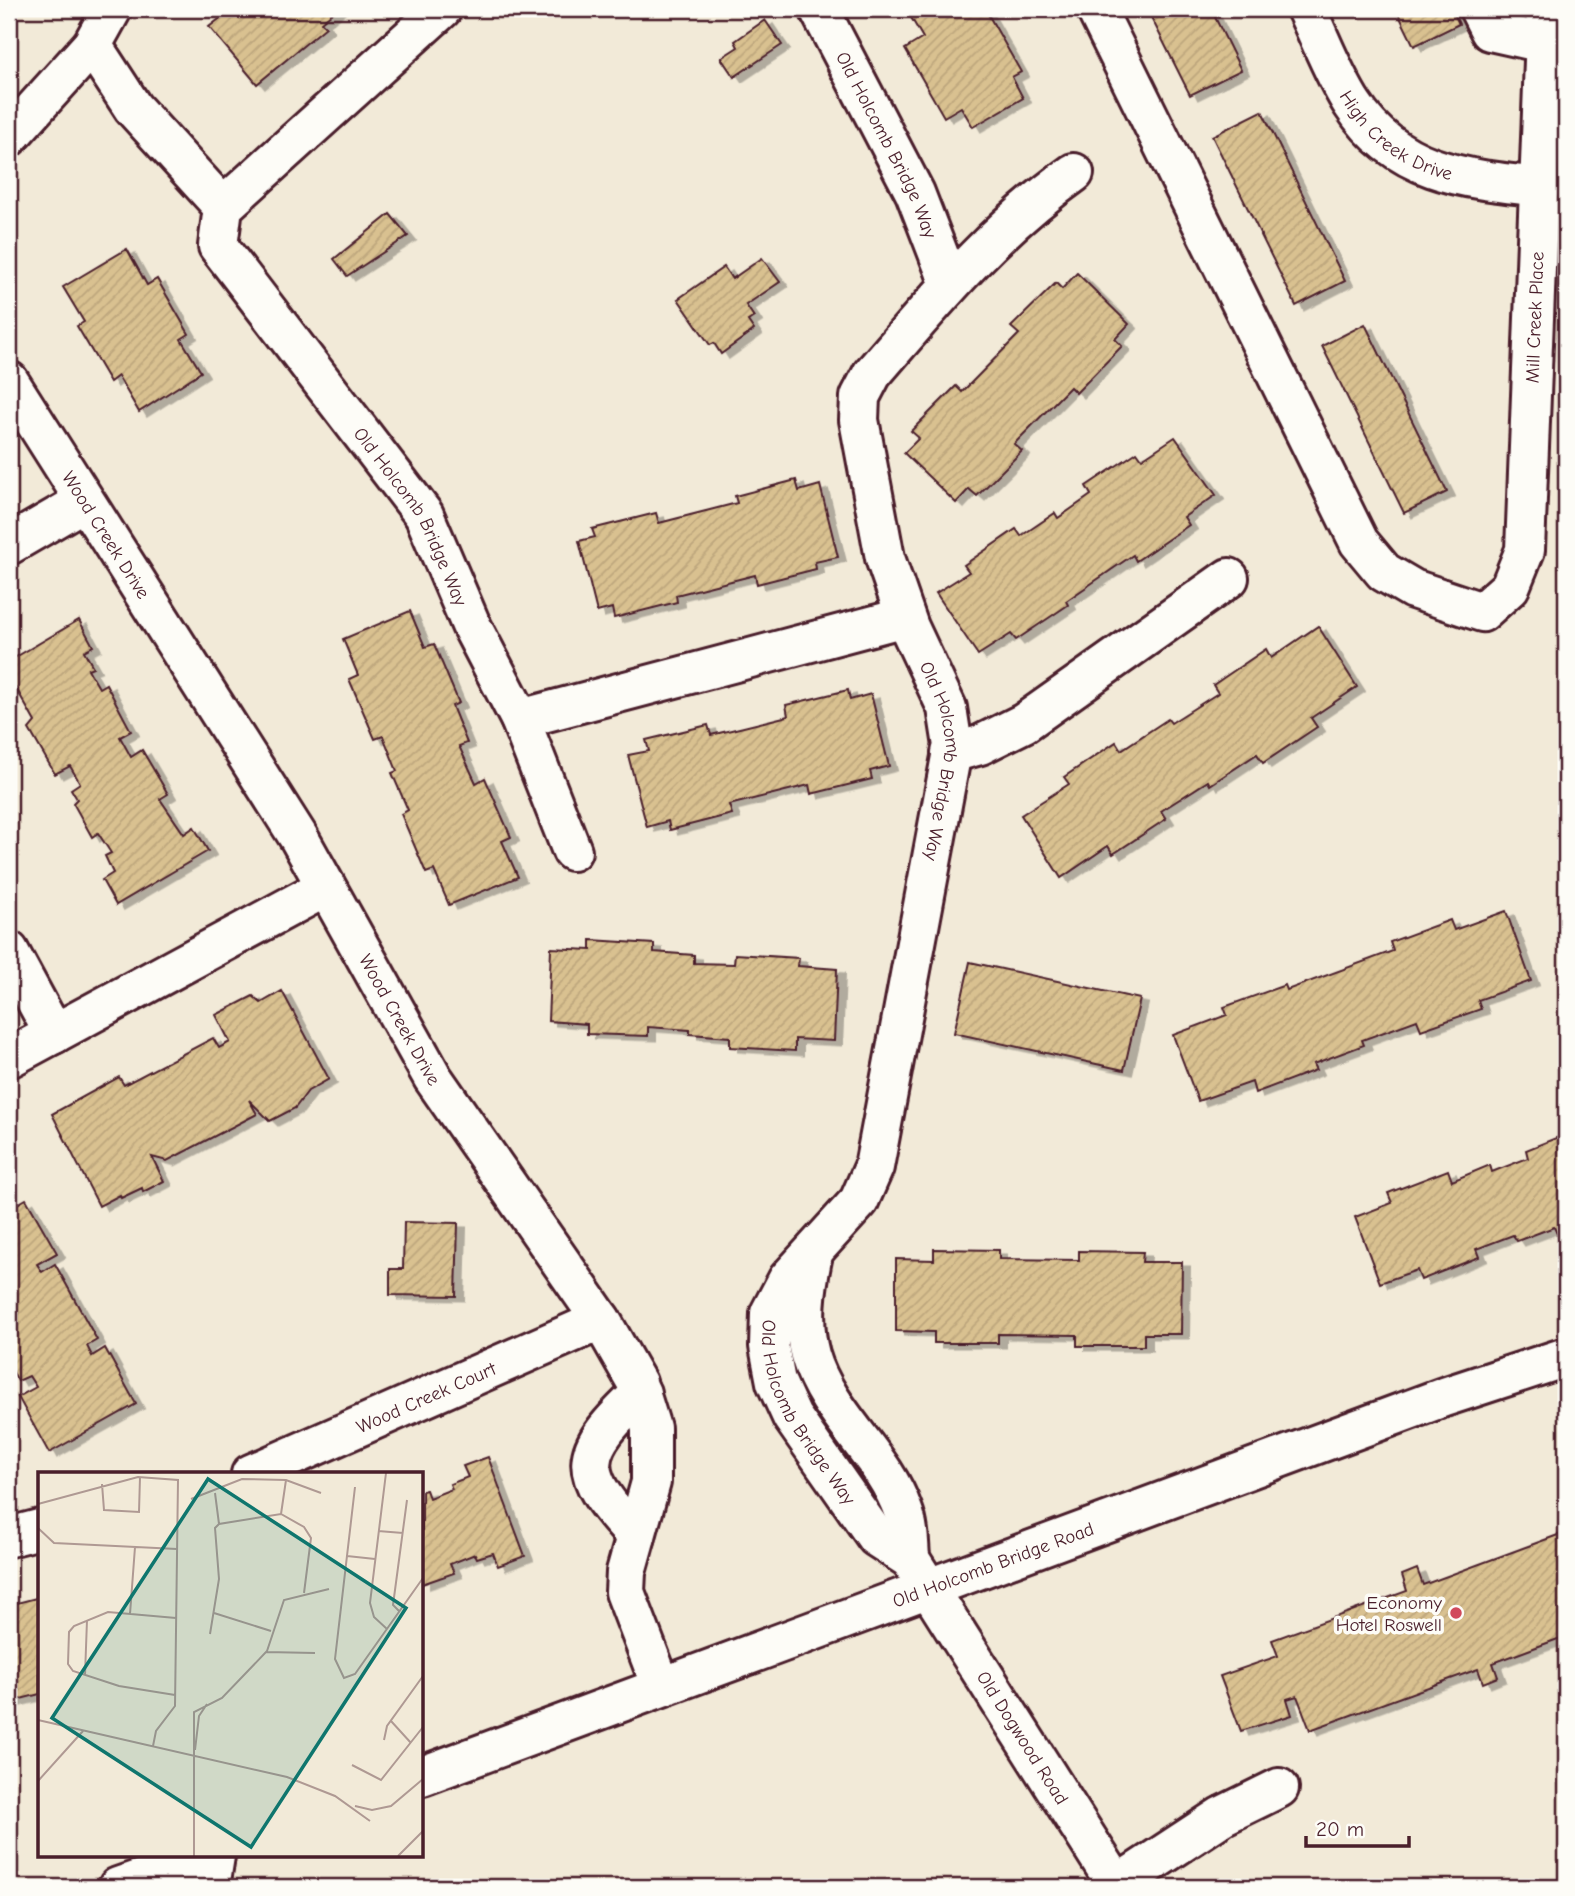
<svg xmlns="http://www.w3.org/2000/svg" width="1575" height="1896" font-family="'Comic Neue',sans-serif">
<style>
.building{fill:url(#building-hatch);stroke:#4a1f2b;stroke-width:2;filter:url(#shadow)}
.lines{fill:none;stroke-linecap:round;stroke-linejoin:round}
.minor-casing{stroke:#4a1f2b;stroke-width:44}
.minor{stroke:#fdfcf7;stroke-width:38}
.poi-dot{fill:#d1495b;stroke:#fdfcf7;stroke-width:2.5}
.labels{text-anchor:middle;stroke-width:7;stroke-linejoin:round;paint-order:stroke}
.street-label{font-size:19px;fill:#4a1f2b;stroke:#fdfcf7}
.poi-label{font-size:19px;fill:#4a1f2b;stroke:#fdfcf7;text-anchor:end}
.inset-road{fill:none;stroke:#af9993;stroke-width:2}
.view{fill:#0f766e;fill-opacity:0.15;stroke:#0f766e;stroke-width:3.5}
.inset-edge{fill:none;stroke:#4a1f2b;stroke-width:3.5}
</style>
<defs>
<pattern id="building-hatch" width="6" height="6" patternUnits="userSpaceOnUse" patternTransform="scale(1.75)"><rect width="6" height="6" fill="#d9c190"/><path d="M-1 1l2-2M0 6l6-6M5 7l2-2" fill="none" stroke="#bca57c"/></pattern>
<filter id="shadow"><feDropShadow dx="8" dy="4.5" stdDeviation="0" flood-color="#0004"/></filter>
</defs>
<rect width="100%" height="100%" fill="#f2ead8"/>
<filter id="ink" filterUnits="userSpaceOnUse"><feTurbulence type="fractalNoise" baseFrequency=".0143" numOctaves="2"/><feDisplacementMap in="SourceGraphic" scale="14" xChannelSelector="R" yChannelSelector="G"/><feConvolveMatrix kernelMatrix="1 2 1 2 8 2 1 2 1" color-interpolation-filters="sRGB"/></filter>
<g filter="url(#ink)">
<g class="building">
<path d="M 232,9 L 337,9 L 321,22 L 326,27 L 257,84 L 209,27 Z"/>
<path d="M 906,9 L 985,9 L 1021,72 L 1012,77 L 1023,98 L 973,127 L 961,107 L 944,117 L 905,49 L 923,38 Z"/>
<path d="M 1147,9 L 1211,9 L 1241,70 L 1190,95 Z"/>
<path d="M 1396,9 L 1452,9 L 1459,24 L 1414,46 Z"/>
<path d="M 765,20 L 782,45 L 734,77 L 721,58 L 738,47 L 735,41 Z"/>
<path d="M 1262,111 L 1345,281 L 1296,306 L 1212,136 Z"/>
<path d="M 390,214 L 408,236 L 347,276 L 334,259 Z"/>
<path d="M 127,249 L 147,285 L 157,279 L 189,334 L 181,339 L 201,372 L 139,412 L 118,376 L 110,382 L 77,326 L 84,322 L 63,287 Z"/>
<path d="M 762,258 L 780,282 L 746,305 L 754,317 L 748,321 L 754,330 L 721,354 L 714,343 L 710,345 L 678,299 L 724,267 L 732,279 Z"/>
<path d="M 1077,273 L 1129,324 L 1115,339 L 1122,346 L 1076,393 L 1070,387 L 1014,444 L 1022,451 L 977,496 L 969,489 L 956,503 L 904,453 L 919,438 L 911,431 L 956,386 L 962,392 L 1019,334 L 1011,327 L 1056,283 L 1062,289 Z"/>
<path d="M 1365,324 L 1447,492 L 1404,513 L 1322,346 Z"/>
<path d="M 1175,437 L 1216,495 L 1184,517 L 1189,525 L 1136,561 L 1133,555 L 1066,601 L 1068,605 L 1016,640 L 1011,634 L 978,655 L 936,593 L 969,572 L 964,565 L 1016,529 L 1021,536 L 1055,513 L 1058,518 L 1091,495 L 1086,486 L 1137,452 L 1142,459 Z"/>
<path d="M 796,480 L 799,491 L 820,485 L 838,557 L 815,562 L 816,569 L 757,584 L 755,575 L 676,595 L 677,602 L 614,618 L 612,608 L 597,612 L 579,541 L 595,537 L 592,529 L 656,513 L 659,523 L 737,503 L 735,496 Z"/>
<path d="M 410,611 L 425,647 L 434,644 L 459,703 L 452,706 L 467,743 L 459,746 L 476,783 L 485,778 L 511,837 L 502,841 L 518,877 L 449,905 L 434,870 L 426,873 L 401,814 L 408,810 L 392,773 L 397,771 L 383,736 L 375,739 L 349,679 L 358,675 L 343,639 Z"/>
<path d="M 79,620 L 93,646 L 84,651 L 93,667 L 88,669 L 99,688 L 106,684 L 131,731 L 120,737 L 131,757 L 142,750 L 168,794 L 160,799 L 184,834 L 194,827 L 208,851 L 116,905 L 102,880 L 113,873 L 105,856 L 111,853 L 98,833 L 92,837 L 73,803 L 77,799 L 71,789 L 80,783 L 70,766 L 55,774 L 29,729 L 35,722 L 16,688 L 9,693 L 9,661 Z"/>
<path d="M 1318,626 L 1357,687 L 1311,718 L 1317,727 L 1263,763 L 1257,754 L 1210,785 L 1208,781 L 1161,811 L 1166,819 L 1113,854 L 1108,846 L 1061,878 L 1021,815 L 1069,784 L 1064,777 L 1116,742 L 1121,750 L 1168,719 L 1171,723 L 1218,693 L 1213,685 L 1266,649 L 1271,658 Z"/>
<path d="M 848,690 L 850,700 L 871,694 L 889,766 L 870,771 L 872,779 L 811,794 L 809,785 L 729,805 L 732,814 L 670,830 L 668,821 L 647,827 L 628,755 L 649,751 L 646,740 L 708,725 L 711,735 L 788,716 L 786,705 Z"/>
<path d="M 1506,911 L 1531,981 L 1478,1000 L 1481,1009 L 1421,1030 L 1417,1020 L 1362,1040 L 1364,1045 L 1313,1064 L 1316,1070 L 1255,1093 L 1252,1082 L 1198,1101 L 1173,1035 L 1227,1015 L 1224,1007 L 1285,985 L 1287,990 L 1393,951 L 1390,942 L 1450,920 L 1454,930 Z"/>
<path d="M 591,940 L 654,944 L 654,952 L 694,955 L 694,963 L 734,964 L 735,954 L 799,958 L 798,966 L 837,969 L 834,1041 L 795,1039 L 795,1051 L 730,1047 L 730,1037 L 690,1034 L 690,1030 L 648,1027 L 648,1036 L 587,1034 L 587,1024 L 548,1021 L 551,948 L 591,950 Z"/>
<path d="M 970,962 L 1140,999 L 1124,1070 L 954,1033 Z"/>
<path d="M 282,991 L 329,1079 L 308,1091 L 295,1108 L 270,1121 L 249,1100 L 257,1114 L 167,1161 L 152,1157 L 164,1181 L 143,1192 L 142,1188 L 121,1198 L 120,1195 L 99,1206 L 52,1114 L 119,1077 L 124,1085 L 213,1038 L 219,1048 L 230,1042 L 216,1015 L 253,996 L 261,1003 Z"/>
<path d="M 1566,1134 L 1566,1233 L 1558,1236 L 1554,1227 L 1517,1241 L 1513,1235 L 1476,1249 L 1479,1257 L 1421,1280 L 1417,1270 L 1380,1283 L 1355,1217 L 1392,1203 L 1388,1193 L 1448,1170 L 1452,1181 L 1490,1165 L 1492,1172 L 1528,1158 L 1526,1150 Z"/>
<path d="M 26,1199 L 57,1253 L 37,1264 L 42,1272 L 55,1264 L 97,1340 L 87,1346 L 92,1356 L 105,1348 L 136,1404 L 49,1453 L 18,1397 L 36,1387 L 29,1376 L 18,1381 L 9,1365 L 9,1209 Z"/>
<path d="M 404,1222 L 458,1223 L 456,1296 L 390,1295 L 390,1269 L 403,1269 Z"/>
<path d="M 934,1249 L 999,1250 L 999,1259 L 1079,1260 L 1079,1251 L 1143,1252 L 1142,1262 L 1182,1262 L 1181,1334 L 1144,1334 L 1144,1346 L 1077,1346 L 1077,1335 L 998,1334 L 998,1343 L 934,1343 L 934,1332 L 896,1331 L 896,1259 L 934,1260 Z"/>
<path d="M 488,1457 L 525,1556 L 498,1566 L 493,1553 L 477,1558 L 475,1554 L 450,1564 L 454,1573 L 422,1584 L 422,1491 L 426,1490 L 429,1498 L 452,1489 L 450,1484 L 468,1477 L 463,1466 Z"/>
<path d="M 1566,1532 L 1566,1636 L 1493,1663 L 1498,1677 L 1483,1683 L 1478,1669 L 1310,1730 L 1297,1696 L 1287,1699 L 1292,1715 L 1241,1731 L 1220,1676 L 1278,1656 L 1272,1640 L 1407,1591 L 1402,1575 L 1417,1569 L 1423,1585 Z"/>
<path d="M 40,1597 L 40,1694 L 9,1702 L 9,1605 Z"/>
</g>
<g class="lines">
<defs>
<g id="minor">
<path id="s1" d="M 442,9 L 223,207 L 218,246 L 424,515 L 471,625 L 520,719 L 572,851"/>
<path id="s2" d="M 819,9 L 915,193 L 950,284"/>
<path id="s3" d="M 1096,9 L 1359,542 L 1384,572 L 1413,589 L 1482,612 L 1510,587 L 1525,550 L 1546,9"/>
<path id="s4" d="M 1306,9 C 1321,40 1334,76 1353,105 C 1398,174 1467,179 1541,187"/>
<path d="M 1479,9 L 1490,31 L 1544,43"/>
<path d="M 92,45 L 133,108 L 223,207"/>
<path d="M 9,137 L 92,45 L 112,9"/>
<path id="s5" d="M 1074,173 C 992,231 937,299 872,374 L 860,397 L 859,420 L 885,558 L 909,627 L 947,708 L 953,746 L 874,1167 L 859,1201 L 788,1279 L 770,1313 L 769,1346 L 776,1382 L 792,1417 L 876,1537 L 910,1559 L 1118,1887"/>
<path id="s6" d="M 9,381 L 299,838 L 433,1078 L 601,1320 L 637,1383 L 651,1428 L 651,1482 L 626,1572 L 625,1592 L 661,1686"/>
<path d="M 9,545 L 83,502"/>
<path d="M 520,719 L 905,617"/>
<path d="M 951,753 L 980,745 L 1024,723 L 1229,578"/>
<path d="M 9,951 L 54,1034"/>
<path d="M 9,1058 L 326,887"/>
<path d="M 813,1254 C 806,1287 801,1322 810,1355 C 827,1414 883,1454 903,1511 C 909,1526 909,1543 910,1559"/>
<path id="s7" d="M 251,1474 L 601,1320"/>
<path d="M 636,1536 C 575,1471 576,1454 641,1393"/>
<path d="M 9,1537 L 40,1529"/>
<path id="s8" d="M 422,1776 L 1444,1397 L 1566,1357"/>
<path d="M 1117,1885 L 1222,1816 L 1279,1788"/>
<path d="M 118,1887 L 207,1856"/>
<path d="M 210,1887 L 215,1856"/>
</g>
</defs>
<use href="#minor" class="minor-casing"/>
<use href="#minor" class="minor"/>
</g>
</g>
<circle class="poi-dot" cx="1456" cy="1613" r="7"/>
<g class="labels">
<g class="street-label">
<text dy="7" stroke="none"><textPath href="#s4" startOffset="161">High Creek Drive</textPath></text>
<text dy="7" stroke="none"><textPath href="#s2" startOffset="152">Old Holcomb Bridge Way</textPath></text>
<text dy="7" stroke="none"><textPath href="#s3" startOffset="1050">Mill Creek Place</textPath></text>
<text dy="7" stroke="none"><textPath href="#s1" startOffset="668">Old Holcomb Bridge Way</textPath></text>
<text dy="7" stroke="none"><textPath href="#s6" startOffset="182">Wood Creek Drive</textPath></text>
<text dy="7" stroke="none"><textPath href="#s5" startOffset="690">Old Holcomb Bridge Way</textPath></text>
<text dy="7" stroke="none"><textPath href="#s6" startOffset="749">Wood Creek Drive</textPath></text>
<text dy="7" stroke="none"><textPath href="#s7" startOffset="191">Wood Creek Court</textPath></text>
<text dy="7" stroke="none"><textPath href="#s5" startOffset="1395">Old Holcomb Bridge Way</textPath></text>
<text dy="7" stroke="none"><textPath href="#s8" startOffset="609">Old Holcomb Bridge Road</textPath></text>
<text dy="7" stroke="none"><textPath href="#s5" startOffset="1792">Old Dogwood Road</textPath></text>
</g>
<g class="poi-label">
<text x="1442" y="1609">Economy<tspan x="1442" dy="22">Hotel Roswell</tspan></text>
</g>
</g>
<g transform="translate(38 1472)">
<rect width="385" height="385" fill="#f2ead8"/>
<path class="inset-road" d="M 348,1 L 332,131 L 336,145 L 349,157M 64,12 L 66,38 L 101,40 L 102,5M 317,15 L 297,187 L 306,206 L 317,202 L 385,106M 177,21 L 181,52M 153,27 L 204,7 L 248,8 L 283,21M 0,32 L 100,5 L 140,8 L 137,234 L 118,259 L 115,274M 243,42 L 248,8M 0,56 L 16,71 L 139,77M 340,59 L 365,61M 309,84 L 337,87M 361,139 L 355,133 L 369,28M 176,141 L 233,159M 92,142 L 97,75M 172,162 L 181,107 L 177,56 L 181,52 L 243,42 L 266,55 L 273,66 L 266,121M 228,180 L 277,181M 47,203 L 49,148M 137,223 L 81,214 L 35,199 L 30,192 L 31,160 L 36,154 L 70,140 L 138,146M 0,248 L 249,305 L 297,324 L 332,349M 353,249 L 373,271M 346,268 L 349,254 L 385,204M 157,278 L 161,244 L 169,232M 314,293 L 343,308 L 385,255M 0,309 L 45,259M 317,334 L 334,338 L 353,334 L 385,307M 156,384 L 156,240 L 184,226 L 229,179 L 246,128 L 291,117M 360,384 L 385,359"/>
<path class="view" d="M 170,7 L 368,136 L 213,375 L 14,246 Z"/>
<rect width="385" height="385" class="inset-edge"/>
</g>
<rect width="1575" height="1896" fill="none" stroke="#fdfcf7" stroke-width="35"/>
<rect x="18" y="18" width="1540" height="1861" fill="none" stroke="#4a1f2b" stroke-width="2.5" filter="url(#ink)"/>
<path d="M1306 1836v10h103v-10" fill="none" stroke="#4a1f2b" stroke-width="3.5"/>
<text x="1316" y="1836" font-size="21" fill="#4a1f2b" stroke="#fdfcf7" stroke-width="5" paint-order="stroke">20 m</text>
</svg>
